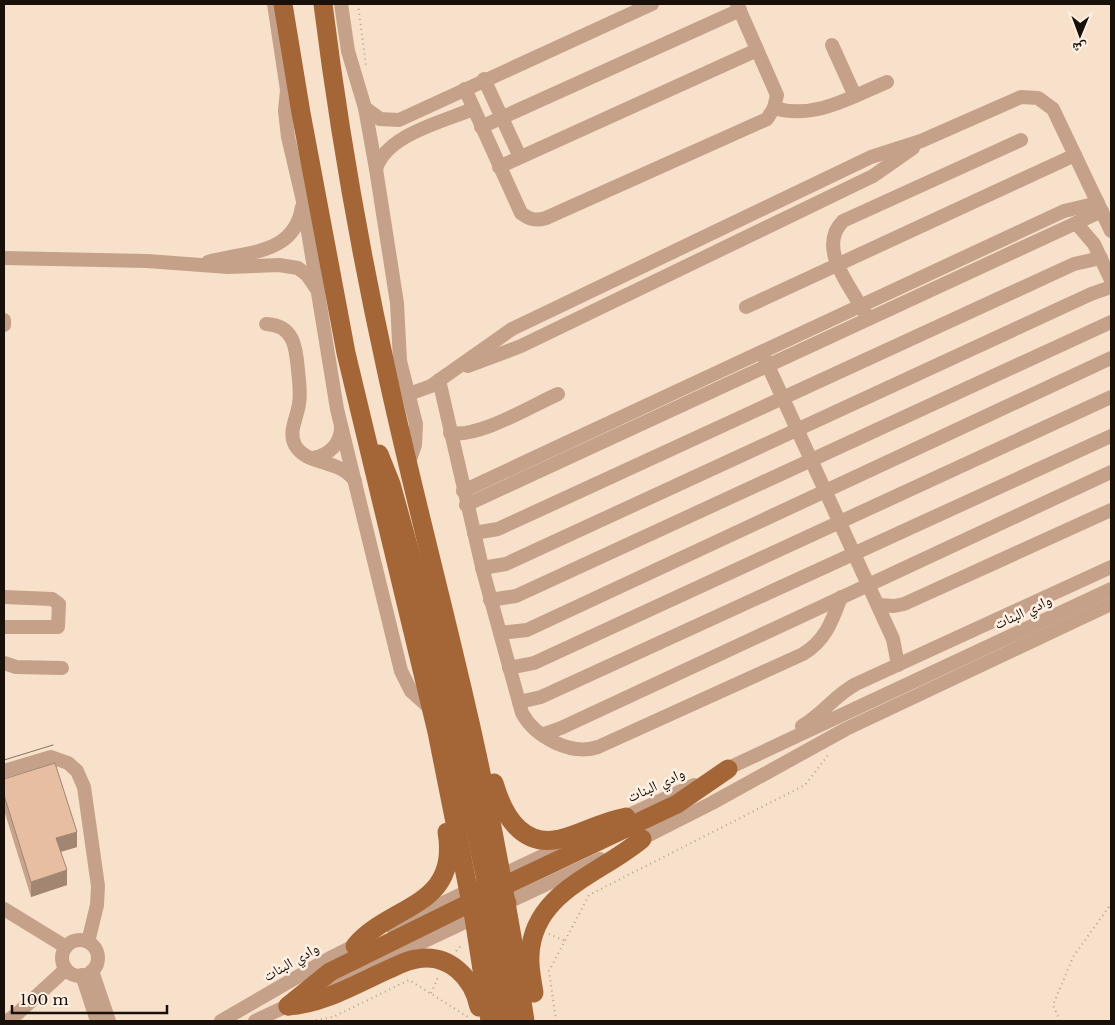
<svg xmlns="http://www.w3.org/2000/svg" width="1115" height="1025" font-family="'Libre Baskerville','Noto Naskh Arabic',serif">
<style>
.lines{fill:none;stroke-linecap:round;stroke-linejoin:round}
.path{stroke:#b3a18f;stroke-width:2;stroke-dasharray:1 4;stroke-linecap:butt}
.minor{stroke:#c5a189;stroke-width:14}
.major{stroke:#a56637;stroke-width:19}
.tram{stroke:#827365;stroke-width:1}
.wall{fill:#c8a38c}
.shaded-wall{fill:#a28572}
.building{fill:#e8bea3;stroke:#a28572}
.labels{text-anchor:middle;stroke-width:5;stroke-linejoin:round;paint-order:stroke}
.street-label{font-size:15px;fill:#181009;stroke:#fef0e3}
</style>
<rect width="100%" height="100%" fill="#f8e1cb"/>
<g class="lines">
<g class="path">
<path d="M 358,4 L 366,66"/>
<path d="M 549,934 L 565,941"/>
<path d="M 456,951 L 462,945"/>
<path d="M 431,993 L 439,975"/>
<path d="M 311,1021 L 333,1017 L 409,980 L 468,1017 L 469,1021"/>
<path d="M 556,1021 L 549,971 L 589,895 L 805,785 L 829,754"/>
<path d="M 1060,1021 L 1053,1005 L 1073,957 L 1111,904"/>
</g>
<g class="minor">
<path d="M 274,4 L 287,90 L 285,111 L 288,137 L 303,201 L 337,409 L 401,671 L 411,691 L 431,709"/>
<path d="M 341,4 L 348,51 L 365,108 L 376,169 L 397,303 L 400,361 L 416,424 L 415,445 L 408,465"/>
<path d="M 832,45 L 855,96"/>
<path d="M 484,79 L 520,157"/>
<path d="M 465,89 L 521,213 C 530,220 536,221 546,218 L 767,119 L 774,108 L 777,95 L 737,4"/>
<path d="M 365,108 L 380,119 L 399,120 L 652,4"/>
<path d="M 774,108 C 815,120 851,97 887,82"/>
<path d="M 481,127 L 740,10"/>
<path d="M 499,167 L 757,50"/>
<path d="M 376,169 C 386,135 442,122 473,109"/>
<path d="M 1076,223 L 1094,244 L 1111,280"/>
<path d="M 4,258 L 147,261 L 228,267 L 279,265 L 298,268 L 307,275 L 316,288"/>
<path d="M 208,262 C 246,251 294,256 302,207"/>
<path d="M 746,307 L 1075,155"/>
<path d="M 865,313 C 851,287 816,248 843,221 L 1021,140"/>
<path d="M 266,324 C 294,325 296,347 298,370 C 299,381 301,393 299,404 C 297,418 288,432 295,445 C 306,466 339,458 355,481"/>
<path d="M 4,325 L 4,320"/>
<path d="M 764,357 L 893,639 L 898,665"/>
<path d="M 468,366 L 521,346 L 873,176 L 913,148"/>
<path d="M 439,380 L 483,571 L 522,713 C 535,737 571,756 598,747 L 803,654 C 826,640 832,621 841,597"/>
<path d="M 409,394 L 431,386 L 512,329 L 871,157 L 921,141 L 1021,97 L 1038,98 L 1053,109 L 1111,231"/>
<path d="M 450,433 C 479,438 531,406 558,394"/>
<path d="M 313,458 C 329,455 341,444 341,427"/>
<path d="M 463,491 L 1064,211 L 1098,203"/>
<path d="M 466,505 L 1102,211"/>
<path d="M 474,533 L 498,529 L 1074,264 L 1101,258"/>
<path d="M 482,568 L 506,564 L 1091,294 L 1111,287"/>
<path d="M 4,597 L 52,599 L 59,604 L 58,627 L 4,627"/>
<path d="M 490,600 L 516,596 L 1111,322"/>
<path d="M 878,605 L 894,606 L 904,604 L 1111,510"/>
<path d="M 500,633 L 527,630 L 1111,358"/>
<path d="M 4,663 L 16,667 L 62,668"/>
<path d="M 509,668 L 534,663 L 1111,397"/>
<path d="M 519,702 L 541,697 L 1111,436"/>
<path d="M 802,726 C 823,714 835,695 856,684 L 1111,567"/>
<path d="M 544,734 L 561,728 L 1111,472"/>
<path d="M 4,771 L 51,757 L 68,763 L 77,771 L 84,787 L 98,886 L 97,905 L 88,942"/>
<path d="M 720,772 L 1111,589"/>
<path d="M 618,820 L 694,785"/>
<path d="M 633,843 L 712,803 L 846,729 L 1111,604"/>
<path d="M 500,906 L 600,859"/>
<path d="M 4,909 L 66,947"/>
<path d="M 392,927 L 574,841"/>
<circle cx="80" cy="958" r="18"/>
<path d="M 92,971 L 109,1021"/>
<path d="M 82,975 L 97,1021"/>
<path d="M 7,1021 L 17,1014 L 66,969"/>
<path d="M 221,1021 L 330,958 L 362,942"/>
<path d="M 255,1021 L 480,915"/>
</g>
<g class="major">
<path d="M 283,4 L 301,113 L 346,353 L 437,732 L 474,918 L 490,1021"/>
<path d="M 323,4 C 338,124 359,245 385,364 C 408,472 437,580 462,688 C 488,798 509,909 525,1021"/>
<path d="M 379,454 L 391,484 L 422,596 L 450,710 L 487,885 L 497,897 L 507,903"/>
<path d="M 494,783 C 503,814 521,848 560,839 C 582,834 602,821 626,817"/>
<path d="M 474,891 L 483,896 L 490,910 L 508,1021"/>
<path d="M 493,893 L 504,886 L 677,804 L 728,769"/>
<path d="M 355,946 C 390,904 460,908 447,832"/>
<path d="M 534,993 C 532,980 529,967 530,955 C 533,891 601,874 642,839"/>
<path d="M 288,1006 L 330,972 L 482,897"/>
<path d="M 288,1006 C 322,1004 354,985 385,971 C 395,967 406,960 417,959 C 449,953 473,978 479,1007"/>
</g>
<path class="tram" d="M 4,760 L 53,745"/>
</g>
<path class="wall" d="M 4,779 L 77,847 L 61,852 L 67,885 L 31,897 L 4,810 Z"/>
<g class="shaded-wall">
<path d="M 77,832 L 77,847 L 56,853 L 56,838 Z"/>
<path d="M 67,870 L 67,885 L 31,897 L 31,882 Z"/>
</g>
<path class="building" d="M 55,763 L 77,832 L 56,838 L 67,870 L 31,882 L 4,795 L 4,779 Z"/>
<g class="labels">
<g class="street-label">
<text transform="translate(1023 612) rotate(-25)" y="5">وادي البنات</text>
<text transform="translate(656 785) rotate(-25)" y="5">وادي البنات</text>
<text transform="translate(291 962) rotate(-30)" y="5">وادي البنات</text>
</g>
</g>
<rect width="1115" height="1025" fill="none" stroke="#181009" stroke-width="10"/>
<g transform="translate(1080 35) rotate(181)" stroke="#fef0e3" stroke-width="4" paint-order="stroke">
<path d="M0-4L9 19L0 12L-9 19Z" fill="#181009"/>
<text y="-8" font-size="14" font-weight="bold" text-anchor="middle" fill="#181009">ش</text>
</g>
<path d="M12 1005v8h155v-8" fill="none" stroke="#181009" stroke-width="2.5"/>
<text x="20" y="1005" font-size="15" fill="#181009" stroke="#fef0e3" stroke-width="4" paint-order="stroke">100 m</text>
</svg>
